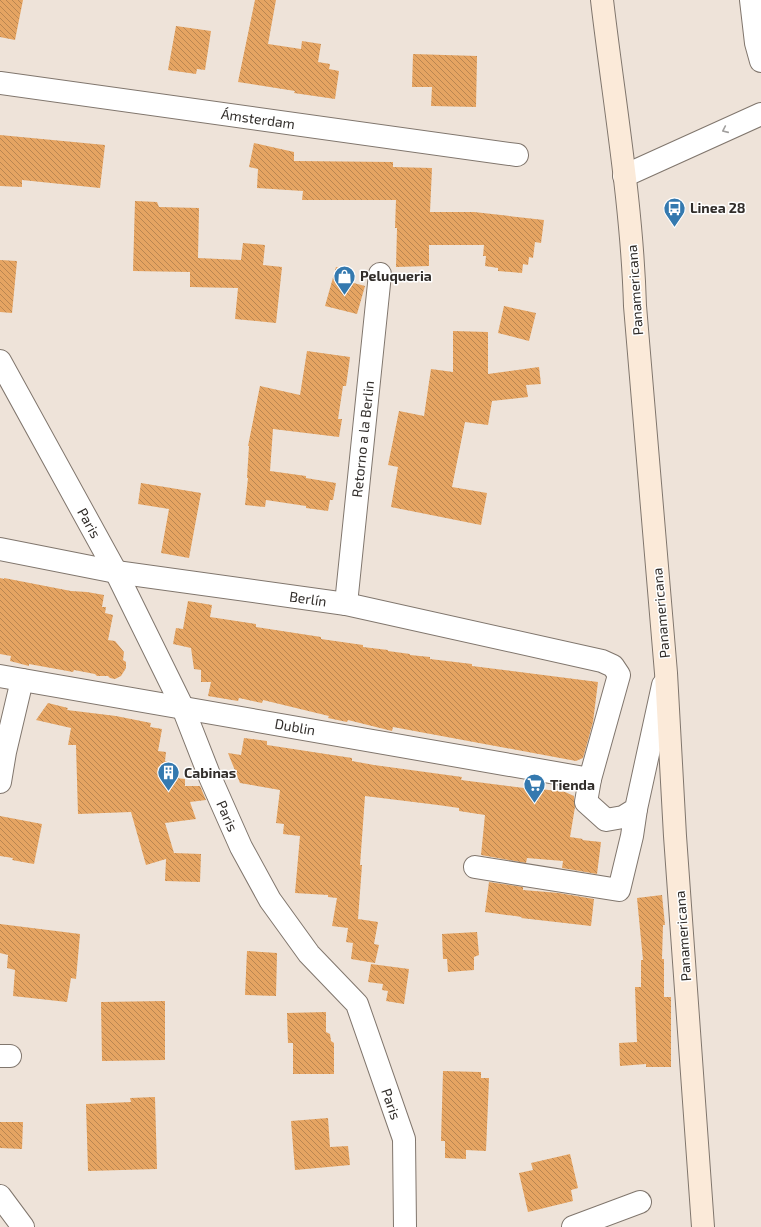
<svg xmlns="http://www.w3.org/2000/svg" width="761" height="1227" font-family="'Exo 2',sans-serif">
<style>
.building{fill:url(#building-back-hatch)}
.lines{fill:none;stroke-linecap:round;stroke-linejoin:round}
.minor-casing{stroke:#80766d;stroke-width:24}
.secondary-casing{stroke:#80766d;stroke-width:24}
.minor{stroke:#fff;stroke-width:22}
.secondary{stroke:#fbead9;stroke-width:22}
.oneway{stroke:#a2a09f}
.labels{text-anchor:middle;stroke-width:3;stroke-linejoin:round;paint-order:stroke}
.street-label{font-size:14px;fill:#312d2a;stroke:#fff}
.poi-label{font-size:14px;font-weight:bold;fill:#312d2a;stroke:#fff;text-anchor:start}
</style>
<defs>
<pattern id="building-back-hatch" width="6" height="6" patternUnits="userSpaceOnUse"><rect width="6" height="6" fill="#e5a462"/><path d="M-1 5l2 2M0 0l6 6M5-1l2 2" fill="none" stroke="#ba8651"/></pattern>
</defs>
<rect width="100%" height="100%" fill="#eee3d9"/>
<g class="building">
<path d="M 0,0 L 23,0 L 15,40 L 0,37 Z"/>
<path d="M 255,0 L 276,0 L 268,44 L 301,49 L 302,41 L 321,44 L 318,62 L 330,64 L 329,69 L 339,71 L 335,99 L 294,93 L 295,91 L 238,82 Z"/>
<path d="M 176,26 L 211,31 L 205,70 L 197,69 L 196,74 L 168,70 Z"/>
<path d="M 413,54 L 477,56 L 476,107 L 431,106 L 432,87 L 412,87 Z"/>
<path d="M 0,135 L 105,145 L 100,188 L 22,180 L 22,187 L 0,186 Z"/>
<path d="M 254,143 L 294,152 L 294,161 L 393,162 L 393,167 L 432,168 L 430,212 L 474,212 L 544,220 L 541,243 L 535,242 L 533,258 L 529,257 L 528,265 L 523,264 L 522,273 L 498,271 L 498,268 L 485,266 L 486,256 L 483,256 L 484,245 L 429,245 L 429,266 L 396,267 L 397,228 L 395,228 L 396,200 L 302,200 L 303,191 L 257,188 L 258,169 L 249,167 Z"/>
<path d="M 135,201 L 157,202 L 159,207 L 199,208 L 198,258 L 241,260 L 243,243 L 265,245 L 263,265 L 282,267 L 276,323 L 235,319 L 238,288 L 190,287 L 190,272 L 133,271 Z"/>
<path d="M 0,260 L 17,261 L 12,313 L 0,312 Z"/>
<path d="M 336,267 L 353,271 L 350,282 L 365,286 L 357,314 L 325,306 Z"/>
<path d="M 504,306 L 536,313 L 529,341 L 498,333 Z"/>
<path d="M 453,331 L 488,332 L 488,374 L 539,367 L 541,384 L 526,385 L 528,397 L 492,401 L 488,425 L 465,422 L 452,487 L 487,493 L 481,525 L 391,507 L 398,467 L 388,465 L 399,411 L 424,416 L 431,369 L 453,372 Z"/>
<path d="M 307,351 L 350,357 L 346,386 L 343,386 L 338,419 L 342,419 L 339,437 L 273,429 L 270,471 L 306,476 L 306,478 L 336,483 L 333,500 L 330,500 L 328,511 L 306,508 L 306,506 L 266,500 L 265,507 L 245,505 L 248,478 L 247,478 L 249,446 L 248,446 L 260,386 L 300,395 Z"/>
<path d="M 141,483 L 201,493 L 189,558 L 161,553 L 169,509 L 138,504 Z"/>
<path d="M 0,578 L 4,579 L 4,578 L 71,591 L 87,592 L 104,595 L 102,607 L 106,607 L 105,613 L 113,615 L 108,640 L 115,641 L 124,652 L 123,660 L 126,662 L 126,668 L 121,676 L 115,679 L 110,678 L 108,676 L 97,676 L 95,674 L 74,670 L 73,672 L 29,664 L 29,666 L 10,661 L 11,656 L 0,654 Z"/>
<path d="M 188,601 L 212,605 L 210,617 L 256,624 L 256,627 L 321,637 L 321,639 L 363,645 L 363,647 L 388,650 L 388,651 L 410,654 L 410,655 L 430,657 L 430,659 L 472,664 L 472,666 L 598,682 L 593,722 L 583,758 L 576,761 L 393,727 L 392,731 L 348,720 L 347,722 L 328,718 L 329,716 L 263,700 L 262,703 L 239,698 L 238,701 L 208,696 L 211,682 L 201,682 L 201,670 L 194,669 L 191,648 L 173,644 L 176,628 L 183,629 Z"/>
<path d="M 48,703 L 68,708 L 67,710 L 116,716 L 151,723 L 150,727 L 162,729 L 158,751 L 166,752 L 165,761 L 170,763 L 168,777 L 185,779 L 185,786 L 200,786 L 206,800 L 190,802 L 196,819 L 165,823 L 174,853 L 201,854 L 200,882 L 165,881 L 166,859 L 146,865 L 131,812 L 78,814 L 76,745 L 68,745 L 71,728 L 36,720 Z"/>
<path d="M 244,738 L 267,741 L 267,745 L 352,758 L 352,761 L 374,765 L 462,777 L 461,780 L 524,788 L 524,787 L 565,792 L 574,796 L 575,807 L 570,837 L 583,839 L 582,840 L 601,842 L 597,874 L 562,868 L 563,861 L 527,858 L 526,863 L 481,855 L 485,815 L 459,811 L 459,808 L 438,805 L 365,796 L 360,865 L 362,865 L 358,919 L 378,922 L 374,944 L 379,945 L 375,963 L 351,959 L 353,943 L 346,942 L 348,928 L 332,926 L 337,898 L 328,897 L 328,895 L 295,893 L 300,836 L 283,834 L 284,824 L 276,823 L 280,790 L 240,783 L 228,753 L 241,755 Z"/>
<path d="M 0,816 L 42,824 L 34,864 L 12,860 L 13,858 L 0,856 Z"/>
<path d="M 489,882 L 523,887 L 523,890 L 559,893 L 594,899 L 591,926 L 521,918 L 522,917 L 485,912 Z"/>
<path d="M 662,895 L 665,925 L 663,925 L 662,959 L 664,959 L 664,997 L 671,997 L 671,1067 L 646,1067 L 646,1064 L 620,1066 L 619,1043 L 637,1042 L 635,987 L 641,987 L 641,960 L 643,960 L 637,898 Z"/>
<path d="M 0,924 L 80,934 L 76,979 L 71,978 L 67,1002 L 13,996 L 15,970 L 7,968 L 8,955 L 0,953 Z"/>
<path d="M 477,932 L 479,955 L 474,957 L 474,970 L 448,972 L 447,959 L 443,959 L 442,934 Z"/>
<path d="M 247,951 L 277,953 L 276,996 L 245,995 Z"/>
<path d="M 371,964 L 409,969 L 404,1004 L 386,1001 L 388,991 L 382,990 L 383,984 L 368,982 Z"/>
<path d="M 165,1001 L 165,1060 L 102,1061 L 101,1002 Z"/>
<path d="M 326,1012 L 326,1032 L 330,1034 L 331,1041 L 334,1043 L 334,1074 L 293,1074 L 293,1043 L 288,1043 L 287,1013 Z"/>
<path d="M 443,1071 L 481,1072 L 481,1078 L 489,1078 L 486,1151 L 466,1150 L 466,1159 L 445,1158 L 445,1141 L 441,1141 Z"/>
<path d="M 155,1097 L 157,1169 L 88,1171 L 86,1104 L 131,1102 L 130,1098 Z"/>
<path d="M 328,1118 L 330,1147 L 348,1146 L 350,1165 L 295,1170 L 291,1121 Z"/>
<path d="M 0,1122 L 23,1122 L 22,1149 L 0,1148 Z"/>
<path d="M 570,1154 L 578,1188 L 571,1190 L 573,1201 L 528,1212 L 519,1173 L 533,1170 L 531,1163 Z"/>
</g>
<g class="lines">
<defs>
<g id="minor">
<path d="M 751,0 L 756,43 L 761,61"/>
<path d="M 0,83 L 517,155"/>
<path d="M 624,176 L 761,114"/>
<path d="M 0,361 L 116,572 L 183,708 L 210,777 L 241,847 L 270,900 L 309,954 L 357,1004 L 404,1139 L 405,1227"/>
<path d="M 0,549 L 116,572 L 346,604 L 602,661 L 613,666 L 619,675 L 590,779 L 586,802 L 606,820 L 623,817 L 636,809 L 663,685"/>
<path d="M 346,604 L 380,274"/>
<path d="M 0,676 L 590,779"/>
<path d="M 0,782 L 5,752 L 22,680"/>
<path d="M 475,867 L 619,890 L 632,836 L 636,809"/>
<path d="M 0,1056 L 10,1056"/>
<path d="M 0,1196 L 23,1227"/>
<path d="M 573,1227 L 640,1202"/>
</g>
<path id="secondary" d="M 602,0 C 614,102 632,204 635,306 L 666,673 L 675,836 L 703,1227"/>
</defs>
<use href="#minor" class="minor-casing"/>
<use href="#secondary" class="secondary-casing"/>
<use href="#minor" class="minor"/>
<use href="#secondary" class="secondary"/>
</g>
<defs><path id="oneway-chevron" d="M-2-3.5L2.5 0L-2 3.5" fill="none" stroke-width="1.6" stroke-linecap="round" stroke-linejoin="round"/></defs>
<use class="oneway" href="#oneway-chevron" transform="translate(725 130) rotate(156)"/>
<defs>
<symbol id="bus-pin" viewBox="-11 -11 22 30"><path d="M0 17L-7.5 6A9.5 9.5 0 1 1 7.5 6Z" fill="#3479af" stroke="#fff"/><path d="M-5-6H5V4H4V6H2V4H-2V6H-4V4H-5ZM-3.5-4V0h7V-4ZM-3.5 1.2v1.5H-2V1.2ZM2 1.2v1.5H3.5V1.2Z" fill="#fff"/></symbol>
<symbol id="shop-pin" viewBox="-11 -11 22 30"><path d="M0 17L-7.5 6A9.5 9.5 0 1 1 7.5 6Z" fill="#3479af" stroke="#fff"/><path d="M-5-2.5h2.3a2.7 3.5 0 0 1 5.4 0H5L5.5 6h-11ZM-1.5-2.5h3a1.5 2.3 0 0 0-3 0Z" fill="#fff"/></symbol>
<symbol id="building-pin" viewBox="-11 -11 22 30"><path d="M0 17L-7.5 6A9.5 9.5 0 1 1 7.5 6Z" fill="#3479af" stroke="#fff"/><path d="M-4-6H4V6H1V3H-1V6H-4ZM-2.5-4.3h1.7v1.8h-1.7ZM.8-4.3h1.7v1.8H.8ZM-2.5-1h1.7V.8h-1.7ZM.8-1h1.7V.8H.8Z" fill="#fff"/></symbol>
<symbol id="supermarket-pin" viewBox="-11 -11 22 30"><path d="M0 17L-7.5 6A9.5 9.5 0 1 1 7.5 6Z" fill="#3479af" stroke="#fff"/><path d="M-6-5.5h2.5l.6 2H6L4.5 2H-2.5L-4.4-4H-6ZM-1.5 3.2a1.3 1.3 0 1 0 .1 0ZM3 3.2a1.3 1.3 0 1 0 .1 0Z" fill="#fff"/></symbol>
</defs>
<g fill-rule="evenodd">
<use href="#bus-pin" x="662" y="196" width="25" height="34"/>
<use href="#shop-pin" x="332" y="264" width="25" height="34"/>
<use href="#building-pin" x="156" y="760" width="25" height="34"/>
<use href="#supermarket-pin" x="522" y="772" width="25" height="34"/>
</g>
<g class="labels">
<g class="street-label">
<text transform="translate(258 119) rotate(8)" y="5">Ámsterdam</text>
<text transform="translate(635 290) rotate(-94)" y="5">Panamericana</text>
<text transform="translate(363 439) rotate(-84)" y="5">Retorno a la Berlin</text>
<text transform="translate(89 523) rotate(61)" y="5">Paris</text>
<text transform="translate(308 599) rotate(8)" y="5">Berlín</text>
<text transform="translate(661 613) rotate(-95)" y="5">Panamericana</text>
<text transform="translate(295 727) rotate(10)" y="5">Dublin</text>
<text transform="translate(227 816) rotate(66)" y="5">Paris</text>
<text transform="translate(683 936) rotate(-94)" y="5">Panamericana</text>
<text transform="translate(391 1104) rotate(71)" y="5">Paris</text>
</g>
<g class="poi-label">
<text x="690" y="213">Linea 28</text>
<text x="360" y="281">Peluqueria</text>
<text x="184" y="778">Cabinas</text>
<text x="550" y="790">Tienda</text>
</g>
</g>
</svg>
